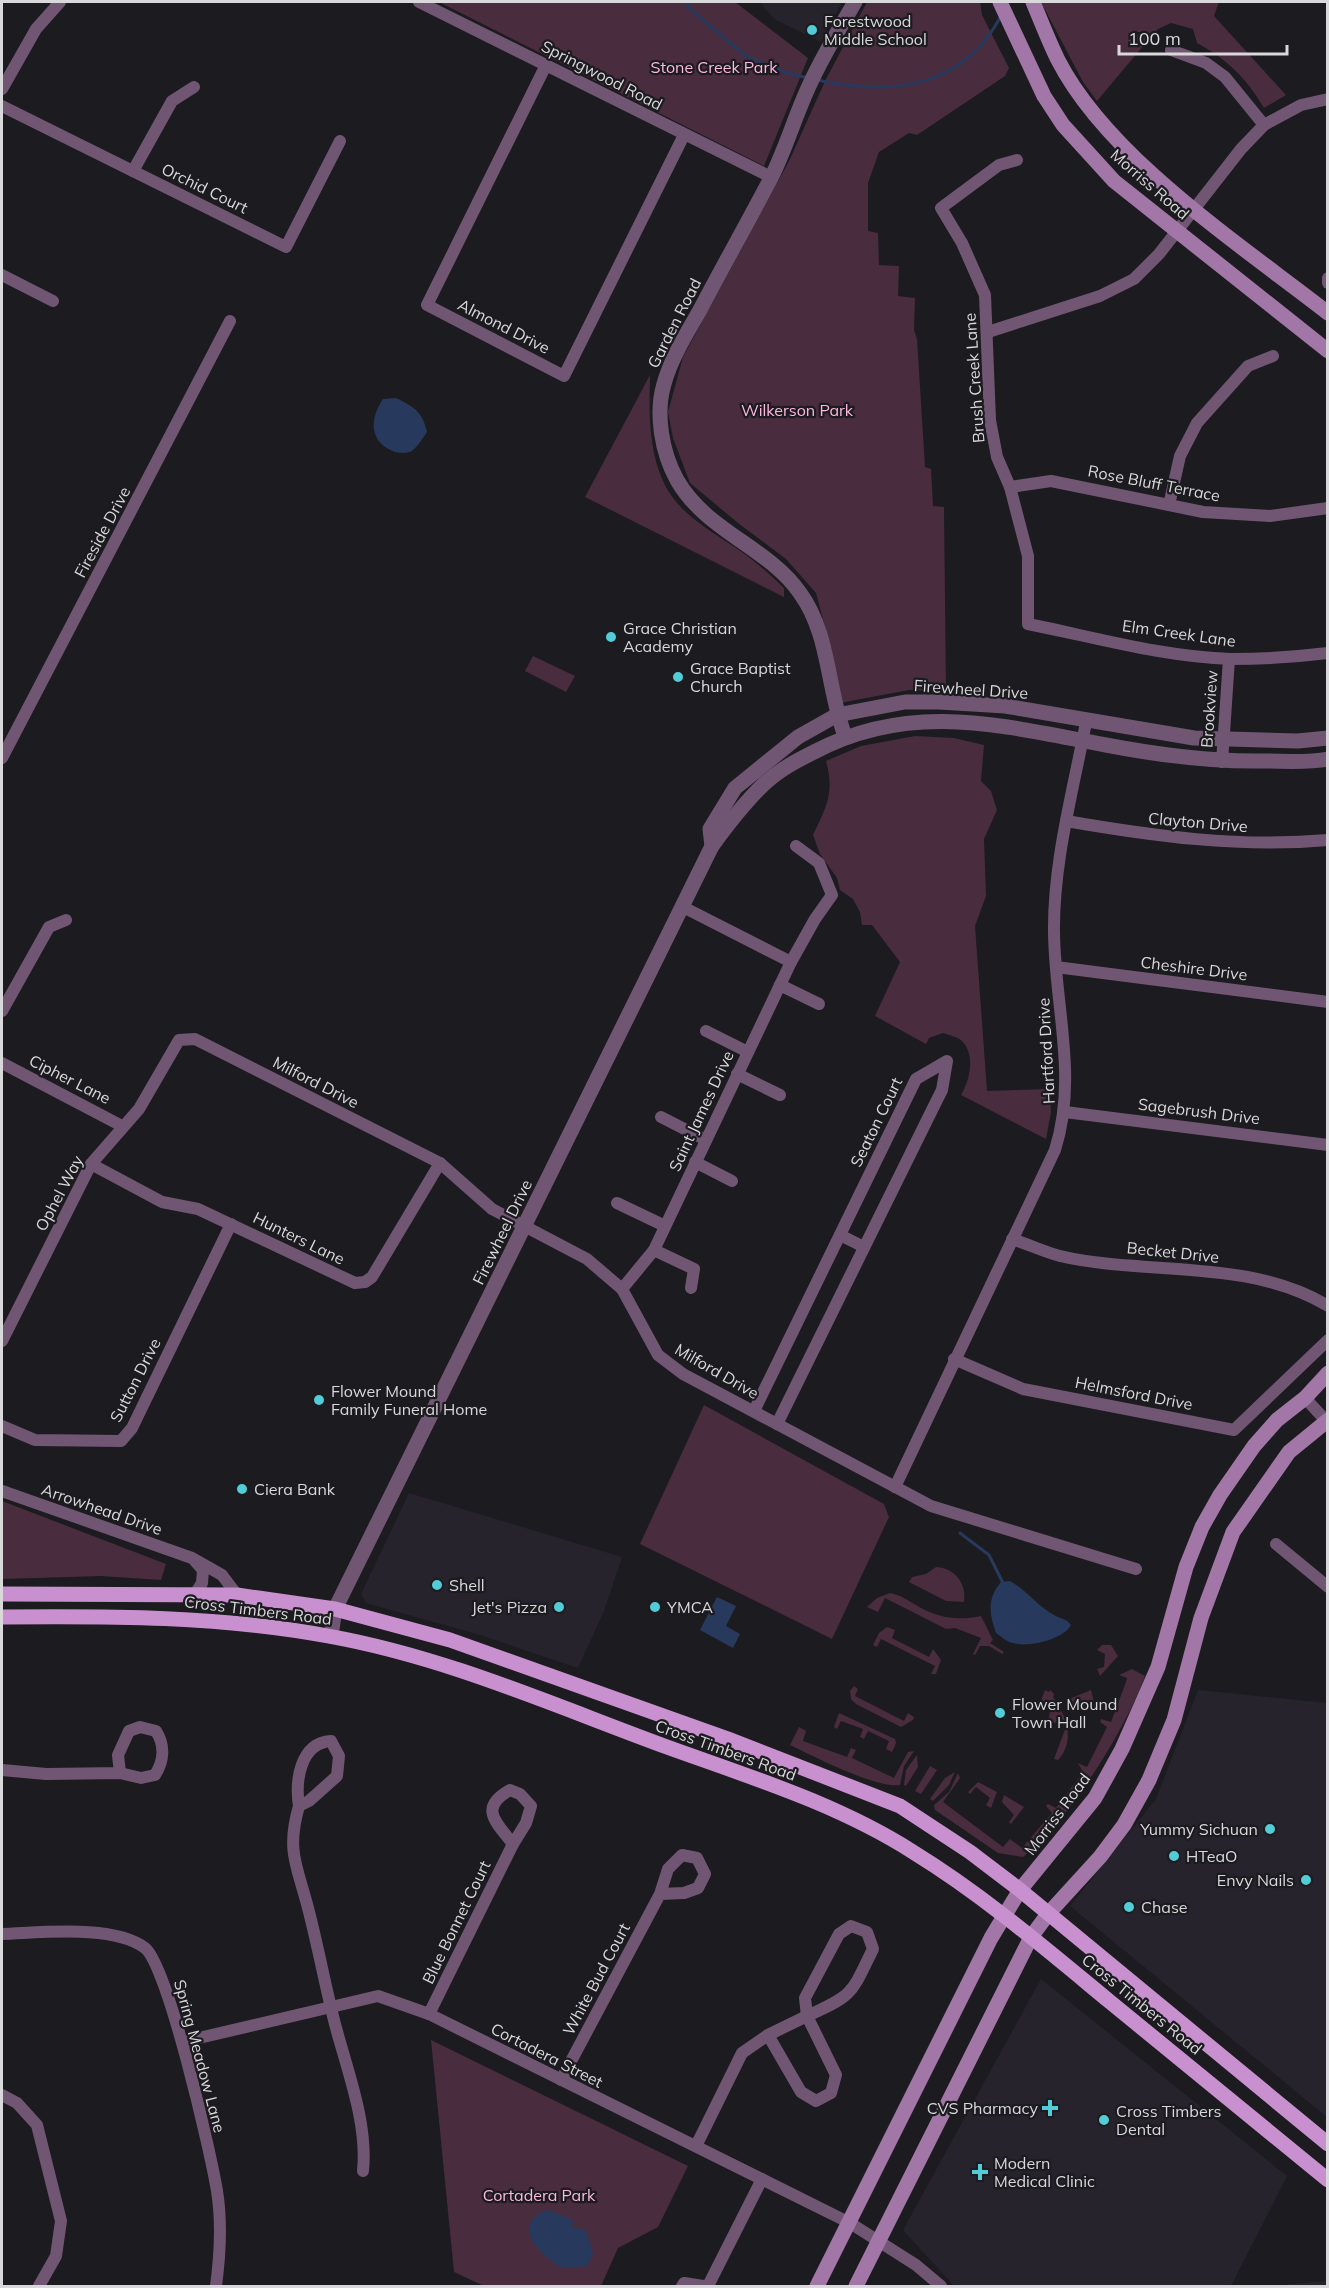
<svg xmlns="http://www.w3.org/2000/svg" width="1329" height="2288" font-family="Mulish,sans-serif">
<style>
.built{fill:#27232d}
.green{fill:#492c3e}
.water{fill:#273a5e}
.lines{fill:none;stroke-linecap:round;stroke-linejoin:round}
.stream{stroke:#273a5e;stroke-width:3}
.minor{stroke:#715674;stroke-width:12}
.tertiary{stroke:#715674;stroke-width:15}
.secondary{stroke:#a277a8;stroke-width:15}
.primary{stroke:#c990d0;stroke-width:15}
.poi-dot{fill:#52ccd6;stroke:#1c1b1f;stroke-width:2}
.labels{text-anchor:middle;stroke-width:4.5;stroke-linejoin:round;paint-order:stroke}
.poi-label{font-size:16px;fill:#d9d8db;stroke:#1c1b1f;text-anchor:start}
.park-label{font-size:16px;fill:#feb7e1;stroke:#1c1b1f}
.street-label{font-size:16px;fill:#d9d8db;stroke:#1c1b1f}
</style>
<rect width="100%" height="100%" fill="#1c1b1f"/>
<g class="built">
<path d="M 760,2 L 842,2 L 821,42 L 774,19 Z"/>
<path d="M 409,1493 L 622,1557 L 604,1611 L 578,1668 L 480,1635 L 366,1603 L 361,1594 Z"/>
<path d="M 1198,1690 L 1327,1703 L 1327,2117 L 1070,1906 L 1156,1799 Z"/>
<path d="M 1041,1979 L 1287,2176 L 1231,2286 L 954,2286 L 903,2230 Z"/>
<path d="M 1327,2281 L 1327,2286 L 1284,2286 L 1289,2284 Z"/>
</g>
<g class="green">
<path d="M 439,2 L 735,2 L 808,58 L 764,166 Z"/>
<path d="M 867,2 L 980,2 L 982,15 L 1009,68 L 1005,76 L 917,135 L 909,133 L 879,152 L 868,183 L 868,231 L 878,233 L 879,265 L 899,266 L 898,296 L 915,298 L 914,330 L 917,339 L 925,467 L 931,469 L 933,506 L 944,507 L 946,691 L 909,690 L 840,703 L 830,646 L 816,593 L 786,559 L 738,523 L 690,483 L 673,438 L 668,412 L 683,357 L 789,161 L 826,79 Z"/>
<path d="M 1041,2 L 1219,2 L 1214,16 L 1286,95 L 1264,108 C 1246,78 1228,60 1197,43 L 1193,29 L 1171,23 L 1158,29 L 1149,39 L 1097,101 L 1083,82 Z"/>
<path d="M 650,375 C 649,414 648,461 671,495 C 686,518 720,537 742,552 C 757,563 771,575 784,588 L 784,597 L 585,497 Z"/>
<path d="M 533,656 L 575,676 L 566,692 L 525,671 Z"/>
<path d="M 915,736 L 954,738 L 984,745 L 981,781 L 991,791 L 997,810 L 984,839 L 986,896 L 975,926 L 987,1091 L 1050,1089 L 1051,1112 L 1046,1139 L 961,1095 C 970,1080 976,1054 961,1040 C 957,1037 949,1035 943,1033 L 929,1038 L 926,1044 L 875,1016 L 900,962 L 872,925 L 862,925 L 860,912 L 853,899 L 840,890 L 837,878 L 820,854 L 813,835 C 826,807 835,793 826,761 L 861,746 Z"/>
<path d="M 704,1405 L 884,1504 L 889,1517 L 832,1639 L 640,1544 Z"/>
<path d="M 2,1501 L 166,1564 L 161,1580 L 101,1576 L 2,1579 Z"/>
<path d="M 936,1567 C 955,1568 967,1584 964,1602 L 946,1601 L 909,1582 L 912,1577 L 926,1574 Z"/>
<path d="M 890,1593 C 901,1595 907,1600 916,1605 C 937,1618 958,1621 981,1616 L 993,1640 L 990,1643 L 1004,1652 L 1002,1654 L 989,1646 L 980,1646 L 975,1655 L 973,1654 L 981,1638 L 955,1628 L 946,1629 L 885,1598 L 878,1612 L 867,1607 L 877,1598 Z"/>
<path d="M 887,1627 L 895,1630 L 892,1638 L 929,1657 L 933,1649 L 941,1660 L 936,1674 L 931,1674 L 935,1666 L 881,1639 L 877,1647 L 873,1645 L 879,1633 Z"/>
<path d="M 1102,1645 L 1111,1645 L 1118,1656 L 1100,1676 L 1097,1669 L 1104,1667 L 1105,1654 L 1097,1650 Z"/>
<path d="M 1132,1669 L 1145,1676 C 1126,1729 1068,1822 1023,1857 L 998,1853 L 935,1810 L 934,1805 L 949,1792 L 958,1773 L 960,1778 L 943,1802 L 1003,1847 L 1010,1839 L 1022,1848 L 1052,1813 L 1046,1806 L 1048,1804 L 1056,1808 L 1083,1772 L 1078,1763 L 1087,1767 L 1107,1727 L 1100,1722 L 1101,1719 L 1111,1722 L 1126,1682 L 1127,1678 L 1119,1675 Z"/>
<path d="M 854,1686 L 858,1689 L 855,1696 L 904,1721 L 908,1713 L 914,1717 L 913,1720 L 901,1727 L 856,1704 L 851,1699 L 850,1691 Z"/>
<path d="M 1045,1690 L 1049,1692 L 1050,1690 L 1054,1694 L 1053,1697 C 1065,1714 1077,1740 1058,1760 L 1054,1759 L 1066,1727 L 1048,1720 L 1051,1709 L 1041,1701 Z"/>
<path d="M 1091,1690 L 1094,1702 L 1083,1710 L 1073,1712 L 1069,1699 Z"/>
<path d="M 839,1713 L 895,1739 L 896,1743 L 892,1752 L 886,1749 L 889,1741 L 868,1731 L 864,1739 L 860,1737 L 863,1729 L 841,1721 L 837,1729 L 834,1727 Z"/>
<path d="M 799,1727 L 806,1731 L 803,1741 L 847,1757 L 851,1748 L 856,1750 L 852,1758 L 894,1778 L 908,1752 L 914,1751 L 904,1766 L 900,1785 C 877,1789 813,1756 790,1745 Z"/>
<path d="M 917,1755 L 918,1767 L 906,1786 L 904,1785 L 906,1770 Z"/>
<path d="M 930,1766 L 937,1770 L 921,1794 L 915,1791 Z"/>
<path d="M 955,1772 L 949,1785 L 933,1801 L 930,1799 L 945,1778 Z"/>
<path d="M 978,1782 L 997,1792 L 991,1808 L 986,1805 L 990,1798 L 976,1787 L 970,1794 L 968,1792 Z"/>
<path d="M 1004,1795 L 1024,1807 L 1011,1824 L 1009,1822 L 1014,1815 L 1002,1802 Z"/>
<path d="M 431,2040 L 688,2166 L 658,2227 L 618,2248 L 601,2286 L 484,2286 L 454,2272 Z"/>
</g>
<g class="water">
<path d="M 396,398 C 413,406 423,412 427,432 C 423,438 418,446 413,450 C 408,454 400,453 395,452 C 369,442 369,420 383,399 Z"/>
<path d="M 1010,1581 C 1028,1591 1037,1606 1054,1615 C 1060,1619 1066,1618 1071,1625 C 1064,1639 1029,1648 1013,1643 C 1007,1642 1002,1637 996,1633 C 989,1614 987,1598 1001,1582 Z"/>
<path d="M 717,1597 L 736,1606 L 726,1626 L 740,1634 L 733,1648 L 700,1630 Z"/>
<path d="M 548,2210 L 573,2220 L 572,2227 L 586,2230 L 593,2254 L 587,2266 L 562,2268 C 540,2255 508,2224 548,2210 Z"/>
</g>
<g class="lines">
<g class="stream">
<path d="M 685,2 L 691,10 L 747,57 L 787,73 L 808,78"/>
<path d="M 817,80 C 891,96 962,89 1001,16"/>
<path d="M 960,1533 L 989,1555 L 1004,1585"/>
</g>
<g class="minor">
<path d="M 419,2 L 771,177"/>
<path d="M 1171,50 L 1206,63 L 1225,77 L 1264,125"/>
<path d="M 546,65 L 427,305 L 564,376 L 684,135"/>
<path d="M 2,89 L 36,29 L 60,2"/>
<path d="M 2,106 L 286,247 L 340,141"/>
<path d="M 1017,160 L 999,165 L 941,208 L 962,243 L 985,295 L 990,420 L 997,457 L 1010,487 L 1028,556 L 1028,624 C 1094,637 1163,657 1231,659 C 1264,659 1295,657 1328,653"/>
<path d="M 133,171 L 172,101 L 194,87"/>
<path d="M 2,275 L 53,301"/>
<path d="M 1328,278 L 1328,283"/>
<path d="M 988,332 L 1100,296 L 1134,279 L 1159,254 L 1241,149 L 1264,125 L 1301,105 L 1328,99"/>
<path d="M 1010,487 L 1051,481 L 1203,512 L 1270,516 L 1328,508"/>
<path d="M 1169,505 L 1180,456 L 1197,423 L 1248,366 L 1273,356"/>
<path d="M 2,758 L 230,321"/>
<path d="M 1222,762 L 1229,659"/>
<path d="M 1066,821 C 1153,836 1239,848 1328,840"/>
<path d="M 683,907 L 791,962"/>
<path d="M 1056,967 L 1328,1002"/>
<path d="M 780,985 L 819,1004"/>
<path d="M 2,1011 L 49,927 L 66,920"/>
<path d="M 706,1031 L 748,1052"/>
<path d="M 2,1063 L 122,1126"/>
<path d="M 737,1074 L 780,1095"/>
<path d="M 1065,1112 L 1328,1145"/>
<path d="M 661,1117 L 706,1140"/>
<path d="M 695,1162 L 732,1181"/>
<path d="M 91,1164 L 162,1202 L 198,1209 L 355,1283 L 365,1282 L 372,1277 L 440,1163"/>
<path d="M 617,1203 L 665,1226"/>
<path d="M 840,1235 L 864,1247"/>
<path d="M 1012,1239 C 1028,1244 1044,1252 1060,1256 C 1145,1276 1250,1258 1328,1306"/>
<path d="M 654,1250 L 694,1269 L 691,1288"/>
<path d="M 622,1289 L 654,1250 L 791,962 L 815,919 L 832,895 L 819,863 L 796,846"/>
<path d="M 2,1341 L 91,1164 L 139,1109 L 179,1040 L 195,1039 L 440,1163 L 492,1209 L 587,1259 L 622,1289 L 658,1355 L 683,1374 L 931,1506 L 1136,1569"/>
<path d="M 954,1359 L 1023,1389 L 1234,1430 L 1328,1340"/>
<path d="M 1305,1398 L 1328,1423"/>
<path d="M 754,1411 L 916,1079 L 947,1061 L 942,1090 L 934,1106 L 777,1424"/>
<path d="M 2,1426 L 35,1440 L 121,1441 L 132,1428 L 231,1224"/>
<path d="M 895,1487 L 1055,1150 C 1078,1077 1055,1008 1054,933 C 1053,862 1073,792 1086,722"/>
<path d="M 2,1491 L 192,1558 L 222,1575 L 237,1595"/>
<path d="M 1276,1544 L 1328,1587"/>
<path d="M 194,1596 L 202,1583 L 203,1570 L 195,1561"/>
<path d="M 2,1770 L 46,1774 L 120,1773 L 141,1778 L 155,1775 C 164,1761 165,1745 156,1731 L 140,1727 L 129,1731 L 118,1755 L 120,1773"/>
<path d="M 510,1790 L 520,1794 L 531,1806 L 526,1823 L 513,1844 C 496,1822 478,1808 510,1790 Z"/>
<path d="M 299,1806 C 295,1781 300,1743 331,1741 L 339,1756 L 337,1776 L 309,1801 L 299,1806 C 286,1851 297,1865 308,1908 C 318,1946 325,1985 335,2024 C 347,2070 368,2123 363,2171"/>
<path d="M 851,1926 L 867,1932 L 873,1949 C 851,1994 854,1995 807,2016 L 805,1998 L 839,1934 Z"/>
<path d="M 2,1934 C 39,1933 114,1924 145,1948 C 168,1966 211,2154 217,2191 C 222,2222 220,2256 216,2286"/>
<path d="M 429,2014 L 513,1844"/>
<path d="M 182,2042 L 378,1996 L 429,2014 L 850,2223 L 916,2265 L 941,2286"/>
<path d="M 561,2080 L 660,1894 L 684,1893 L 698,1888 L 705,1874 L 697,1858 L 682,1855 L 668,1869 L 660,1894"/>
<path d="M 2,2095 L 17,2103 L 37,2125 L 61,2221 L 56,2256 L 39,2286"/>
<path d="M 696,2146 L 742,2053 L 768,2035 L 807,2016 L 836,2075 L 831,2093 L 816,2101 L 801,2092 L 768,2035"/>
<path d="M 682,2286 L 684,2283 L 703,2286"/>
<path d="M 708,2286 L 762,2179"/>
</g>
<g class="tertiary">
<path d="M 845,736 C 827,689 830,634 800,593 C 768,547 706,531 677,480 C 662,453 655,414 664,384 C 671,358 687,333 700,310 C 723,266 748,222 771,178 C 786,148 795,116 809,86 C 822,57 839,29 855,2"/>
<path d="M 712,846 L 710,829 L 735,788 L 798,737 L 837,715 L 905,702 L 939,702 L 1005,706 L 1194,738 L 1298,741 L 1328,738"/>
<path d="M 331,1636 L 335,1609 L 712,846 C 728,824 744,803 764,784 C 779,770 796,761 814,752 C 912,700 1003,726 1106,745 C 1158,755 1211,762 1264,761 C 1285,761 1307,763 1328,759"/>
</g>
<g class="secondary">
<path d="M 1000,2 L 1044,96 L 1063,125 L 1114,181 L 1328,351"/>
<path d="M 1033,2 C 1041,21 1049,42 1058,60 C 1108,158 1241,245 1328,313"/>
<path d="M 817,2286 L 991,1938 L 1020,1890 L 1095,1798 L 1122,1749 L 1158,1667 L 1186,1567 L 1202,1527 L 1220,1495 L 1254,1446 L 1277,1420 L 1305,1398 L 1328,1373"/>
<path d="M 856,2286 L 1031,1937 L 1048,1914 L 1100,1857 L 1124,1825 L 1149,1780 L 1174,1720 L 1201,1618 L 1233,1532 L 1289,1452 L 1328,1420"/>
</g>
<g class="primary">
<path d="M 2,1594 L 237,1595 L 335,1609 L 450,1640 L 728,1739 L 900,1806 L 970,1852 L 1020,1890 L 1328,2144"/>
<path d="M 2,1617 C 111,1616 220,1616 328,1636 C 446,1657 555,1706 667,1747 C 750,1777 838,1804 913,1852 C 983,1895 1046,1949 1109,2001 C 1182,2060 1255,2120 1328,2180"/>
</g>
</g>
<g class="poi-dot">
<circle cx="812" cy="30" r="6"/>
<circle cx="611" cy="637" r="6"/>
<circle cx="678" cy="677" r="6"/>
<circle cx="319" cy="1400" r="6"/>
<circle cx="242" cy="1489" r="6"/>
<circle cx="437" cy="1585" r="6"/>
<circle cx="559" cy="1607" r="6"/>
<circle cx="655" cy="1607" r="6"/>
<circle cx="1000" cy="1713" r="6"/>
<circle cx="1270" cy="1829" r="6"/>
<circle cx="1174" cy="1856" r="6"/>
<circle cx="1306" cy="1880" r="6"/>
<circle cx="1129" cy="1907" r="6"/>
<path d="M1047 2099h6v6h6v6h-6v6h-6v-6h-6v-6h6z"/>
<circle cx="1104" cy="2120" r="6"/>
<path d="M977 2163h6v6h6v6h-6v6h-6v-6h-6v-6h6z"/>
</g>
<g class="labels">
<g class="poi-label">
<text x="824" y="27">Forestwood<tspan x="824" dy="18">Middle School</tspan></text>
<text x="623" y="634">Grace Christian<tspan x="623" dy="18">Academy</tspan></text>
<text x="690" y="674">Grace Baptist<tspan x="690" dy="18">Church</tspan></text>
<text x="331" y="1397">Flower Mound<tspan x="331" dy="18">Family Funeral Home</tspan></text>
<text x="254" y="1495">Ciera Bank</text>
<text x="449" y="1591">Shell</text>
<text x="547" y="1613" text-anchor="end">Jet's Pizza</text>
<text x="667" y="1613">YMCA</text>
<text x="1012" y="1710">Flower Mound<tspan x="1012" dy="18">Town Hall</tspan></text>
<text x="1258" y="1835" text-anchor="end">Yummy Sichuan</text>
<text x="1186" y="1862">HTeaO</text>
<text x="1294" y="1886" text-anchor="end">Envy Nails</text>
<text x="1141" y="1913">Chase</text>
<text x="1038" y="2114" text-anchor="end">CVS Pharmacy</text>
<text x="1116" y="2117">Cross Timbers<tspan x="1116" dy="18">Dental</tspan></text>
<text x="994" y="2169">Modern<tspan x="994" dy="18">Medical Clinic</tspan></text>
</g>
<g class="park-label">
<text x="714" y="73">Stone Creek Park</text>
<text x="797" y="416">Wilkerson Park</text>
<text x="539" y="2201">Cortadera Park</text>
</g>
<g class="street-label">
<text transform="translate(602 75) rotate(27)" y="6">Springwood Road</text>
<text transform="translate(1150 184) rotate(41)" y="6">Morriss Road</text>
<text transform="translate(205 188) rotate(26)" y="6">Orchid Court</text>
<text transform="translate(674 323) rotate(-63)" y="6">Garden Road</text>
<text transform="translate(504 326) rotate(27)" y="6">Almond Drive</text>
<text transform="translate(974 378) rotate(-94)" y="6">Brush Creek Lane</text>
<text transform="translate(1154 483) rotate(11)" y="6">Rose Bluff Terrace</text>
<text transform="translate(102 532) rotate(-62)" y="6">Fireside Drive</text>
<text transform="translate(1179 633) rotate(8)" y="6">Elm Creek Lane</text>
<text transform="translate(971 689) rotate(4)" y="6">Firewheel Drive</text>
<text transform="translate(1209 709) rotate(-86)" y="6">Brookview</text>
<text transform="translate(1198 822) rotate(5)" y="6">Clayton Drive</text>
<text transform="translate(1194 968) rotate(7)" y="6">Cheshire Drive</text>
<text transform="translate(1046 1051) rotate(-93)" y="6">Hartford Drive</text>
<text transform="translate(70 1079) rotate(27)" y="6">Cipher Lane</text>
<text transform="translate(316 1082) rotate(27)" y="6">Milford Drive</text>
<text transform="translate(701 1111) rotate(-65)" y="6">Saint James Drive</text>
<text transform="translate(1199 1111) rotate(7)" y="6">Sagebrush Drive</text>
<text transform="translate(876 1122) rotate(-64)" y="6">Seaton Court</text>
<text transform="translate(59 1193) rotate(-62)" y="6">Ophel Way</text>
<text transform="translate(502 1232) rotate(-64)" y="6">Firewheel Drive</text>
<text transform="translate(299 1238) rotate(26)" y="6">Hunters Lane</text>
<text transform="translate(1173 1252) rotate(6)" y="6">Becket Drive</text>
<text transform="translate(717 1371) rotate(30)" y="6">Milford Drive</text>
<text transform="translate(135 1380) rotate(-63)" y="6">Sutton Drive</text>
<text transform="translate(1134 1393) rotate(11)" y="6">Helmsford Drive</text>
<text transform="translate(102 1509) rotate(19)" y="6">Arrowhead Drive</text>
<text transform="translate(258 1610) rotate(7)" y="6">Cross Timbers Road</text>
<text transform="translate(726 1750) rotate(20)" y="6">Cross Timbers Road</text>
<text transform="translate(1057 1814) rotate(-53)" y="6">Morriss Road</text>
<text transform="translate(456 1922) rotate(-64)" y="6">Blue Bonnet Court</text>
<text transform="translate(596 1979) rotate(-62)" y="6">White Bud Court</text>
<text transform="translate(1142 2004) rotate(39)" y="6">Cross Timbers Road</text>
<text transform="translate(547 2055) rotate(27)" y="6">Cortadera Street</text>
<text transform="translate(200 2056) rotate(75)" y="6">Spring Meadow Lane</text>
</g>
</g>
<rect width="1329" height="2288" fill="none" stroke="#d9d8db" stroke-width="6"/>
<path d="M1119 45v9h168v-9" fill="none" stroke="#d9d8db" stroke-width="3"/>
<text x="1128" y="45" font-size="18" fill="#d9d8db" stroke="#1c1b1f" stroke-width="4.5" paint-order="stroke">100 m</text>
</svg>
